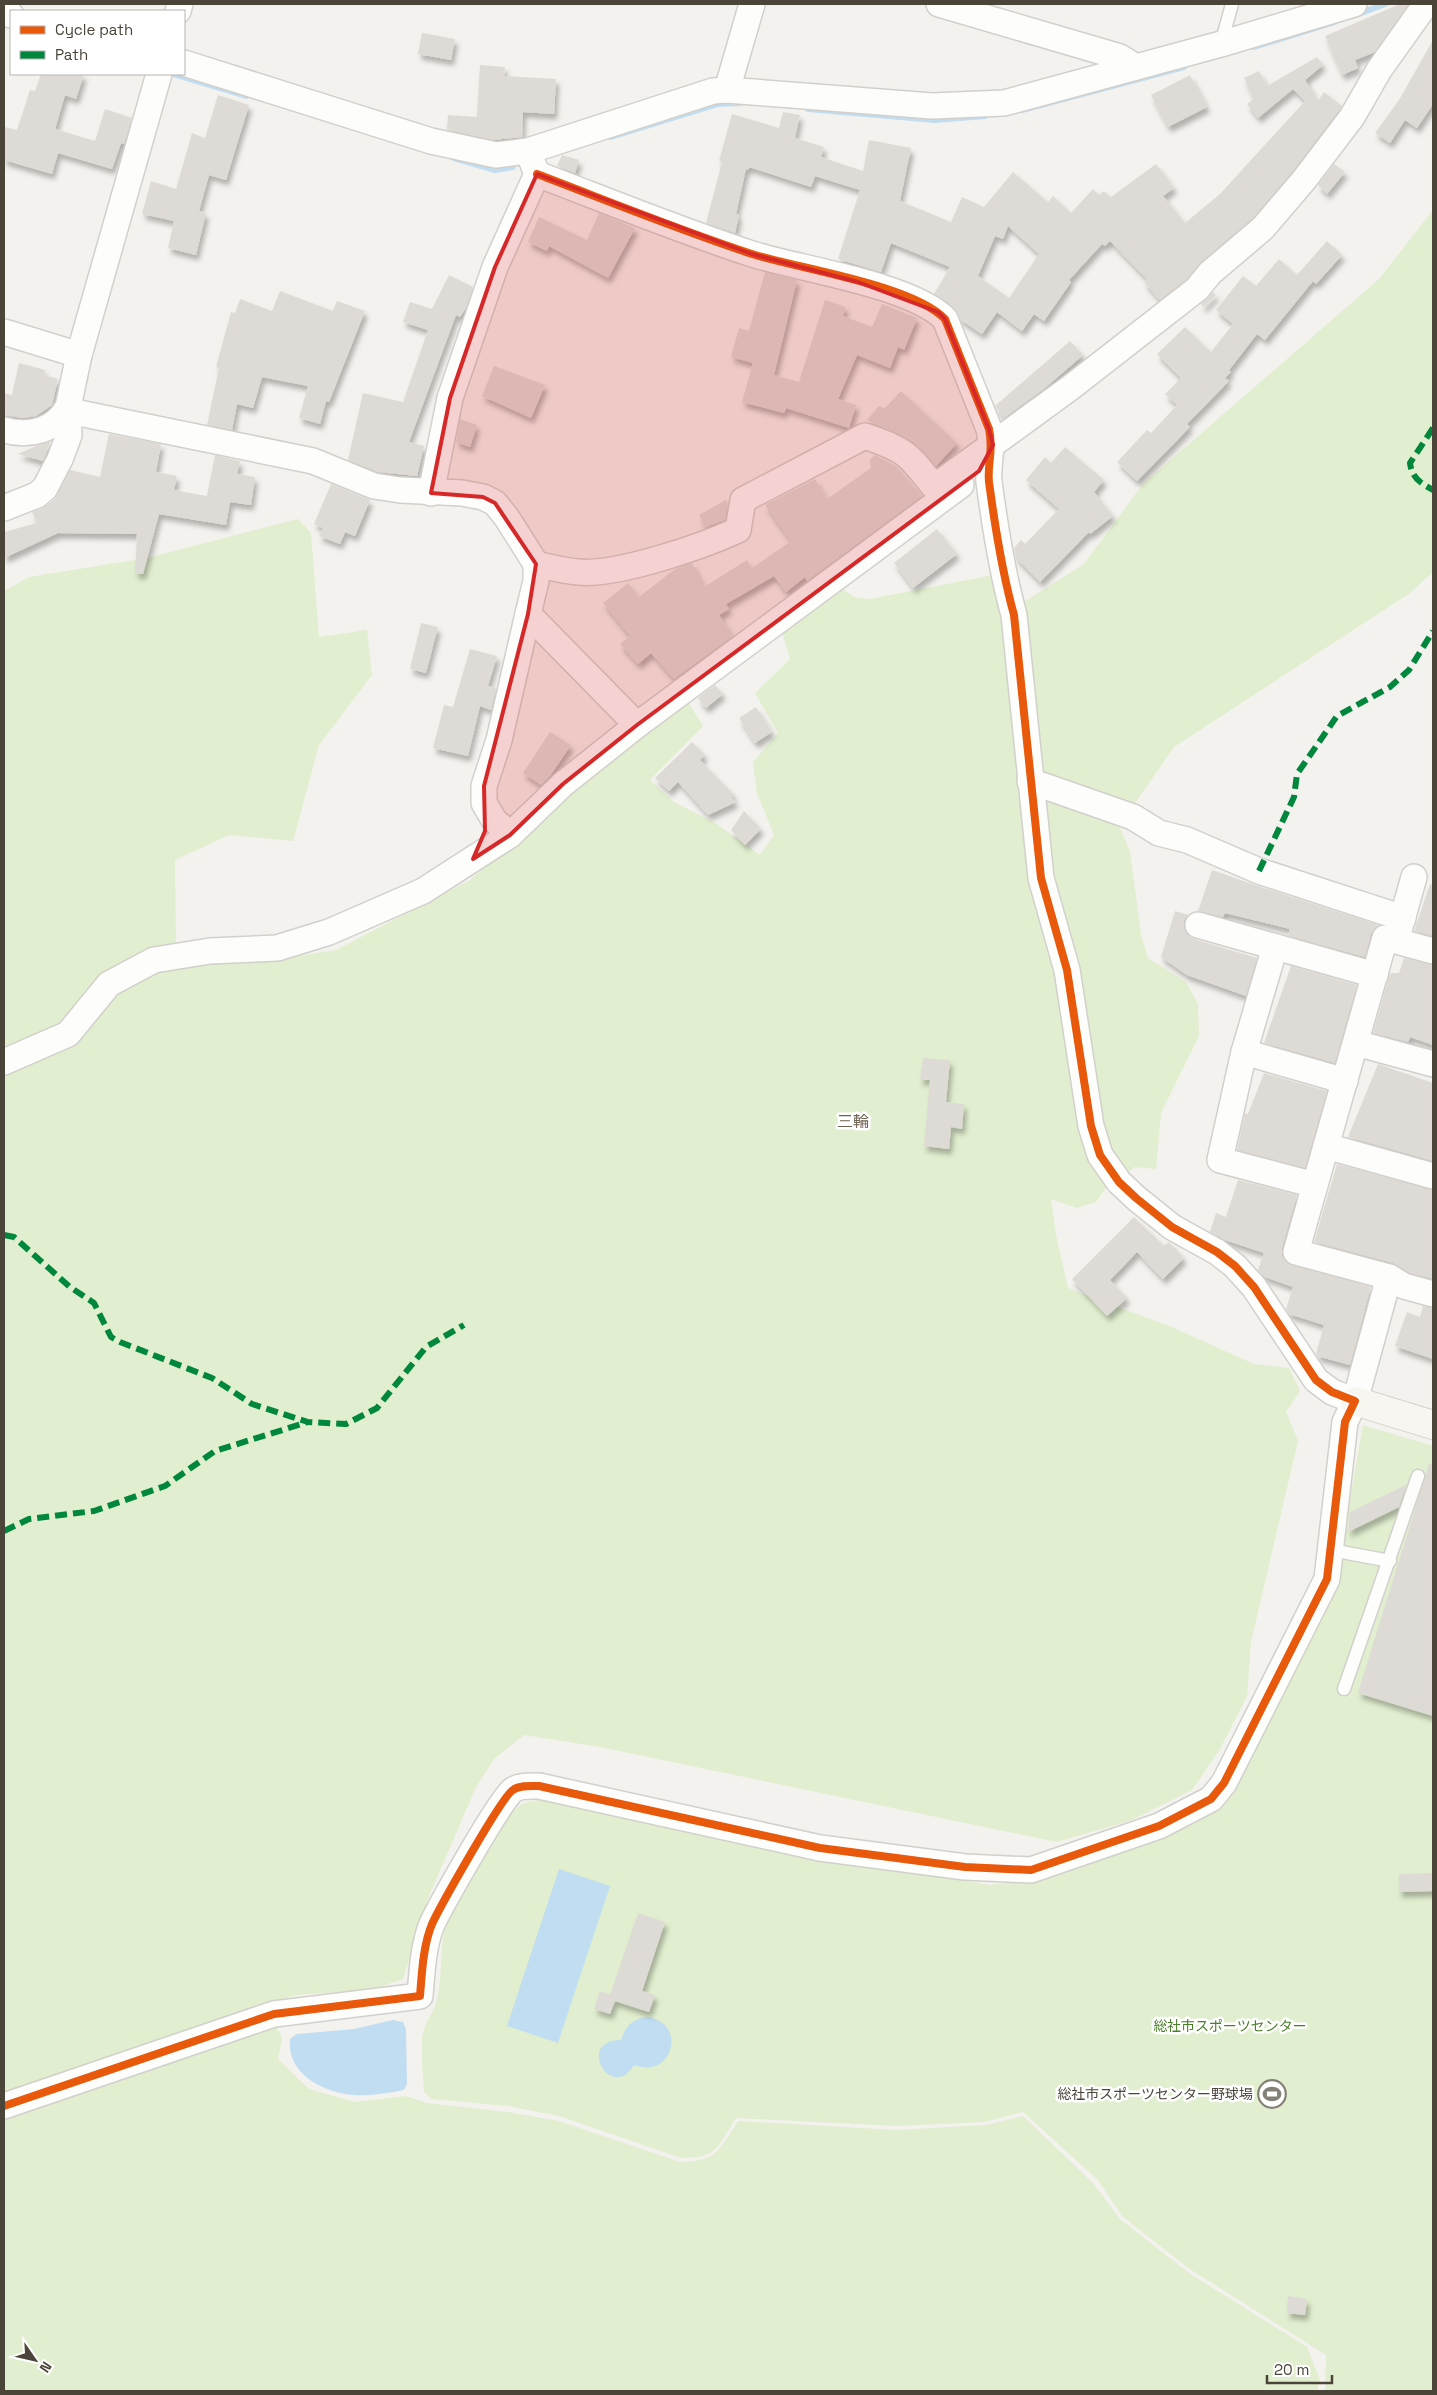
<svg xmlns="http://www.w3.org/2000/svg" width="1437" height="2395" font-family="'Space Grotesk','Noto Sans JP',sans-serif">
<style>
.green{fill:#e1eecf}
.water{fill:#c0ddf1}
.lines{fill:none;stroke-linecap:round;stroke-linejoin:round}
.stream{stroke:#c0ddf1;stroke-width:6}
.building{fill:#dedbd6;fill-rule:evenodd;filter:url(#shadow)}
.lane-casing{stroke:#d2d0cb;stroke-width:15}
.street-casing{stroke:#d2d0cb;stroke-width:28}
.secondary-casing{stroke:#d3cfc5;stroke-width:30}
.lane{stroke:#fdfdfc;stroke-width:12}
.street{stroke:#fdfdfc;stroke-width:25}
.secondary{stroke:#f7f6f1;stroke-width:28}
.quiet{stroke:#00873e;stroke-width:6;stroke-dasharray:12 6;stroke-linecap:butt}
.cycleway-casing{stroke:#fff;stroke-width:11}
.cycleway{stroke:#e8590c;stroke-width:8}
.marked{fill:#d62828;fill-opacity:0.2;stroke:#d62828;stroke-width:4;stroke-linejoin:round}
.labels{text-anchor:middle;stroke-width:5;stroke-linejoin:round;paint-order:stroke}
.park-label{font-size:14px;fill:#4a7f2a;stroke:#fff}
.poi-label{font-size:14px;fill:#4b4439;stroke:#fff;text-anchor:end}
.quarter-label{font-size:16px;fill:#6e6250;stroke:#fff}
</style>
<defs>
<filter id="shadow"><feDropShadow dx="3" dy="5.5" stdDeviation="2.5" flood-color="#0004"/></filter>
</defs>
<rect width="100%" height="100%" fill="#f4f2ee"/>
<g class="green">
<path d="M 1433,210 L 1433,572 L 1410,593 L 1174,747 L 1119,826 L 1130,851 L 1141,935 L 1148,958 L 1186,982 L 1198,1004 L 1199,1036 L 1161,1113 L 1156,1169 L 1135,1167 L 1106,1188 L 1096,1202 L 1077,1208 L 1051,1199 L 1056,1235 L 1068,1288 L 1174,1328 L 1254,1364 L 1289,1368 L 1300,1391 L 1286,1412 L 1298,1441 L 1251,1642 L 1247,1696 L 1219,1751 L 1192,1790 L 1132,1820 L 1057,1842 L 600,1747 L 524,1735 L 494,1759 L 476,1787 L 429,1896 L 403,1979 L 374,1989 L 297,1995 L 265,2004 L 282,2038 L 278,2059 L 309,2089 L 355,2102 L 406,2096 L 427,2103 L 508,2112 L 559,2121 L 680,2162 C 718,2161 718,2151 738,2121 L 897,2130 L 986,2125 L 1023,2116 L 1094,2184 L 1120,2219 L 1189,2273 L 1307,2347 L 1320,2380 L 1317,2391 L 4,2391 L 4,591 L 29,577 L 147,558 L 298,519 L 311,533 L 319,637 L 367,630 L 372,675 L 319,745 L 293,841 L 229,835 L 175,860 L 176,947 L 273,960 L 336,950 L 470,880 L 636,734 L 688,702 L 703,726 L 650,780 L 674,802 L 717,824 L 760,855 L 774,835 L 757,793 L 753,762 L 778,733 L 755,693 L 790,659 L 781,629 L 838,586 L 854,597 L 870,599 L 998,574 L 1005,606 L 1027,600 L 1084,564 L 1143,484 L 1379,279 Z"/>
<path d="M 1363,1425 L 1433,1446 L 1433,2391 L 1325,2391 L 1326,2355 L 1188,2268 L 1122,2216 L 1098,2180 L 1023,2112 L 985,2122 L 896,2126 L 736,2118 C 718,2146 718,2158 681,2158 L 559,2116 L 508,2106 L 431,2099 L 424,2092 C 423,2075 421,2056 422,2039 C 423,2025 432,2016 436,2003 C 443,1979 439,1950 446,1924 C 452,1905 504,1818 518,1807 C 526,1801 534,1800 543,1800 L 850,1863 L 990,1885 L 1055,1877 L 1141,1843 L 1230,1792 L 1339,1586 L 1345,1527 Z"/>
</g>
<g class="water">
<path d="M 559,1869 L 610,1886 L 558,2043 L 507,2026 Z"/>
<path d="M 647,2017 C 688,2022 673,2080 634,2065 C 611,2103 575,2040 621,2040 C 625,2027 633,2018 647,2017 Z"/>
<path d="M 393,2020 L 403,2022 L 406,2029 L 407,2084 L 404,2090 C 388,2093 370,2096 354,2095 C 323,2093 286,2073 290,2039 L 297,2034 L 354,2029 Z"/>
</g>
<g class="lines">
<g class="stream">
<path d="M 1356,15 L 1385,4"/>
<path d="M 1254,47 L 1335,22"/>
<path d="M 173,74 L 246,96"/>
<path d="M 808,109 L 935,120 L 985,116"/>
<path d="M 1022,110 L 1184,67"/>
<path d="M 611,137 L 718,104 L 741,103"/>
<path d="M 454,158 L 495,170 L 513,167"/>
</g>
</g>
<g class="building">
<path d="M 1400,4 L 1409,4 L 1375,52 L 1355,60 L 1358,68 L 1342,75 L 1325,36 Z"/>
<path d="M 422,33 L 455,39 L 451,60 L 418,54 Z"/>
<path d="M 1433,40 L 1433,104 L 1417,128 L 1405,120 L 1390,143 L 1375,133 L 1399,100 Z"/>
<path d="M 1317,57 L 1323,65 L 1305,80 L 1318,101 L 1324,92 L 1342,106 L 1340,109 L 1293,171 L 1253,218 L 1201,262 L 1187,279 L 1160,300 L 1144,282 L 1147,279 L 1110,241 L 1105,246 L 1102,244 L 1069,280 L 1071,282 L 1044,321 L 1034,314 L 1022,331 L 997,312 L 982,334 L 961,320 L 954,308 L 934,294 L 950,267 L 891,243 L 881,272 L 838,259 L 860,190 L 815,176 L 811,187 L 749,167 L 748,170 L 746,169 L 736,214 L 739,215 L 735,233 L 706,223 L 722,162 L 719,161 L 732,114 L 779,128 L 783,112 L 800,115 L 795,138 L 824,147 L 821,157 L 863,171 L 869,140 L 911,148 L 900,201 L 951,222 L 962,197 L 984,207 L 1013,172 L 1048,202 L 1053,196 L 1071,213 L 1093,189 L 1099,195 L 1104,191 L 1111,197 L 1156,164 L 1174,188 L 1163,196 L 1185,223 L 1220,194 L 1305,101 L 1293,89 L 1258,118 L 1247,104 L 1254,99 L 1244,78 L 1259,71 L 1267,86 ZM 1008,226 L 1039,254 L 1009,298 L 978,276 L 995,236 L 1003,239 Z"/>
<path d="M 480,65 L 505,67 L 504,76 L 556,79 L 554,114 L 523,112 L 522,137 L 493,140 L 447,130 L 448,115 L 477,117 Z"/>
<path d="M 41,74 L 84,74 L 76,99 L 65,95 L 55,129 L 95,141 L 105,109 L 132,118 L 124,144 L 121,143 L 112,169 L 58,153 L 52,174 L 4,160 L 4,127 L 17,130 L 30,90 L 35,91 Z"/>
<path d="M 1190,75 L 1207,107 L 1168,127 L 1151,95 Z"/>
<path d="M 218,95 L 249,105 L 226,180 L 209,175 L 199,211 L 206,213 L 196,255 L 168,248 L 174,221 L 142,214 L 151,181 L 176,189 L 192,133 L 205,138 Z"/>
<path d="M 562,155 L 579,160 L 575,173 L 557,166 Z"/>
<path d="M 1334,164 L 1345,172 L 1327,194 L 1318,185 Z"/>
<path d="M 599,213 L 635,228 L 608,278 L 549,246 L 547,251 L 528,242 L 539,217 L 587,240 Z"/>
<path d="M 1327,241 L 1342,255 L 1316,284 L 1313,281 L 1265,340 L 1257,334 L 1229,370 L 1231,372 L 1225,378 L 1229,381 L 1187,424 L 1190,427 L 1137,481 L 1117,462 L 1147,430 L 1151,433 L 1177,405 L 1165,394 L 1181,378 L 1157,354 L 1185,327 L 1211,352 L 1233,324 L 1216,310 L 1243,276 L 1256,286 L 1279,259 L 1297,275 Z"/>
<path d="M 765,272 L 797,280 L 774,375 L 799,382 L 825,300 L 846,307 L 843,316 L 872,327 L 882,304 L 917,318 L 904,350 L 898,347 L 890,368 L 857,355 L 838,399 L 856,405 L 849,428 L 786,408 L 784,413 L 742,402 L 753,363 L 731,357 L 739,328 L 749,331 Z"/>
<path d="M 449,275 L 473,287 L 466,308 L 460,317 L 456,315 L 409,442 L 424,446 L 417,476 L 378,472 L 348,460 L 363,393 L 403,402 L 428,330 L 403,322 L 410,302 L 432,309 Z"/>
<path d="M 280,291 L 333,311 L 337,301 L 365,311 L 329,402 L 326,401 L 320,424 L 299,418 L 308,386 L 262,377 L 253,408 L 237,404 L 232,430 L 207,425 L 219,368 L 216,367 L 231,312 L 235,313 L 240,299 L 272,311 Z"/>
<path d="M 1213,292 L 1216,295 L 1204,307 L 1201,304 Z"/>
<path d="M 1070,341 L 1083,355 L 1045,388 L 1004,418 L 995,406 Z"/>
<path d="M 19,363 L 45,370 L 44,375 L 58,379 L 52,405 L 36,416 L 23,418 L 4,415 L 4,393 L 12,395 Z"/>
<path d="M 494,366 L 545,385 L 531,418 L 482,396 Z"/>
<path d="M 901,391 L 957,443 L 936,466 L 913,442 L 867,420 L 879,406 L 885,408 Z"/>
<path d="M 460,419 L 477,425 L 470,447 L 456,442 Z"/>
<path d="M 109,434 L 161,444 L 156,472 L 177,476 L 174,490 L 207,496 L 215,455 L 240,461 L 237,474 L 255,477 L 251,505 L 230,502 L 226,525 L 159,514 L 143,574 L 135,573 L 137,534 L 58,533 L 4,558 L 4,532 L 37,523 L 32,512 L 43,508 L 55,499 L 70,470 L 100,477 Z"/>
<path d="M 51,441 L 43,461 L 18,454 L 36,446 Z"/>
<path d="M 1065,447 L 1104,480 L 1094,492 L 1113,516 L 1090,534 L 1089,532 L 1040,582 L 1016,558 L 1014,548 L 1021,540 L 1025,544 L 1059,509 L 1026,480 L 1045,457 L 1051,463 Z"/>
<path d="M 875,455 L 896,466 L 922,496 L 807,581 L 805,577 L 786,592 L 774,576 L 726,604 L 729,609 L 719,615 L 733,636 L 674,679 L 651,653 L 638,664 L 620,644 L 630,636 L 603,603 L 628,583 L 639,597 L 675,569 L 692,563 L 704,587 L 747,560 L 752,568 L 791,541 L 765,505 L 815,479 L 827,499 L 871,468 L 870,460 Z"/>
<path d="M 331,484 L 370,500 L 355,536 L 345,532 L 340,544 L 319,536 L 323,528 L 314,524 Z"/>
<path d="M 726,500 L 728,504 L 725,520 L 706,527 L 699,515 Z"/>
<path d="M 937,529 L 957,554 L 913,588 L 894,563 Z"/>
<path d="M 421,623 L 438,627 L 426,673 L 410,669 Z"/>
<path d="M 470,649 L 497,656 L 488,686 L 496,688 L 491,710 L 480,706 L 468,756 L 433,748 L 444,705 L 453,707 Z"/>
<path d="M 715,685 L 723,694 L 706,708 L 698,698 Z"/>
<path d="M 756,707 L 772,732 L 755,743 L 739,718 Z"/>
<path d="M 550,732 L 571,745 L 550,776 L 541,785 L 523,773 Z"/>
<path d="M 692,742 L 705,755 L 700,760 L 734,795 L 731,797 L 736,802 L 708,815 L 678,782 L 669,791 L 655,778 Z"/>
<path d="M 744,811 L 761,829 L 745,845 L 731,830 Z"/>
<path d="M 1212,870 L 1255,885 L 1379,925 L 1371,934 L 1365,957 L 1288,936 L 1290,929 L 1225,913 L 1223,917 L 1198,911 Z"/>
<path d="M 1430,884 L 1433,885 L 1433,936 L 1414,931 Z"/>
<path d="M 1175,911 L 1188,915 L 1184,921 L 1184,928 L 1187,935 L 1194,939 L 1257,958 L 1246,996 L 1187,975 L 1161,957 Z"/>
<path d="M 1404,958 L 1433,965 L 1433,1045 L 1410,1037 L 1408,1042 L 1373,1033 L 1390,973 L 1399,973 Z"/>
<path d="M 1291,966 L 1357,985 L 1335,1063 L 1264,1043 Z"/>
<path d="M 923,1058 L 950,1060 L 946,1102 L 964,1104 L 962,1129 L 951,1127 L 949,1149 L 924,1146 L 930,1080 L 920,1080 Z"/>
<path d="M 1378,1064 L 1433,1083 L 1433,1161 L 1348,1137 Z"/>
<path d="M 1264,1073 L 1327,1091 L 1305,1168 L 1237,1150 L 1245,1113 L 1248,1114 Z"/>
<path d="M 1337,1164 L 1433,1190 L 1433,1279 L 1410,1273 L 1393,1263 L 1314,1242 Z"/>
<path d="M 1238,1180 L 1297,1195 L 1282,1248 L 1282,1256 L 1286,1262 L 1371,1287 L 1350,1365 L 1317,1356 L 1316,1354 L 1324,1325 L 1289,1314 L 1286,1309 L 1293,1287 L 1265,1277 L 1258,1270 L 1264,1253 L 1225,1240 L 1210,1232 L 1216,1213 L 1226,1217 Z"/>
<path d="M 1134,1217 L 1164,1246 L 1169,1242 L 1184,1258 L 1163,1279 L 1137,1252 L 1110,1280 L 1127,1298 L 1107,1316 L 1072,1279 Z"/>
<path d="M 1423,1306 L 1433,1308 L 1433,1359 L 1395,1346 L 1407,1312 L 1420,1317 Z"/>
<path d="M 1429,1464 L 1433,1464 L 1433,1716 L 1358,1693 Z"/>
<path d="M 1406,1485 L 1399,1507 L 1348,1532 L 1350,1512 Z"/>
<path d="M 1433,1873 L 1433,1891 L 1399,1892 L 1399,1874 Z"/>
<path d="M 638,1913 L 665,1922 L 642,1991 L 655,1995 L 649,2012 L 615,2001 L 610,2014 L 594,2009 L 600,1991 L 610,1995 Z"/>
<path d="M 1288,2296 L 1307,2299 L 1305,2315 L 1287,2313 Z"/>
</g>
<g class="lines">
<defs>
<g id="lane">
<path d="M 1221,44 L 1232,4"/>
<path d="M 1331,1550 L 1390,1561"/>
<path d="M 1344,1689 L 1418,1476"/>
</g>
<g id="street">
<path d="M 939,4 L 1120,57 L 1136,67"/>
<path d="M 178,11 L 180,4"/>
<path d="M 4,13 L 11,15"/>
<path d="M 184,63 L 431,141 L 496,155 L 528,151 L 713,91 L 727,90 L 932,106 L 1004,103 L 1221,44 L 1354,4"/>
<path d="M 727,90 L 752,4"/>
<path d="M 4,332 L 79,355"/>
<path d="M 68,407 L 79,413 L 313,461 L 374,486 L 400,490 L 462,493 L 483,497 L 495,503 L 507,518 L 536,564 C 549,567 564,571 578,572 C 616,576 701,547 738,530 L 743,500 L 865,436 C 905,450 908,453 934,487 L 1070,388 L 1197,289 L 1210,273 L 1263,228 L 1304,180 L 1352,117 L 1379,70 L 1426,4"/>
<path d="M 4,430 C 29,437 55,431 68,407"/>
<path d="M 431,493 L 450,398 L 495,267 L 537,174 L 531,159"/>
<path d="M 4,508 L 37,495 L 45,488 L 60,459 L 69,435 L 68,407 L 79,355 L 159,74"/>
<path d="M 528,614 L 637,725"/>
<path d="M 1030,781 L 1133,817 L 1159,833 L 1187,840 L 1259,871 L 1403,918"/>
<path d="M 510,835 L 494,820 L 484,803 L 484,786 L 499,740 L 528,614 L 536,581 L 536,564"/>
<path d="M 1198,925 L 1375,975"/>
<path d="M 1398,934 L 1414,877"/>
<path d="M 1275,947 L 1244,1052 L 1345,1081"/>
<path d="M 1433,951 L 1385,938 L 1296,1252 L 1389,1277 L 1404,1286 L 1433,1294"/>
<path d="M 1356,1043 L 1433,1064"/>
<path d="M 1244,1052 L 1220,1160 L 1315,1185"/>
<path d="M 4,1062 L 68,1034 L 109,984 L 154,960 L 210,951 L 277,948 L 329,932 L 423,891 L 510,835 L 563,784 L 637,725 L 961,485"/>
<path d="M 1326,1146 L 1433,1176"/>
<path d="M 1355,1401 L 1389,1277"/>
<path d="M 4,2106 L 274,2014 L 420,1996 C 422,1972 423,1946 432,1924 C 440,1907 502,1796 513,1790 C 520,1785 531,1786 539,1786 L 820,1848 L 965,1867 L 1031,1870 L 1159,1826 L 1211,1799 L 1224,1783 L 1327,1579 L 1345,1422 L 1355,1401 L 1332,1392 L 1316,1380 L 1254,1287 L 1235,1266 L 1217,1252 L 1172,1227 L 1136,1198 L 1119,1182 L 1100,1155 L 1091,1126 L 1067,970 L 1041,878 L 1014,615 C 1002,572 995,527 989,482 C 987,463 994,451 989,429 L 945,319 C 912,285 800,269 752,254 C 679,230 608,201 537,174"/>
</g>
<path id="secondary" d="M 1355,1401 L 1433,1425"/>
</defs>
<use href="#lane" class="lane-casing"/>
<use href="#street" class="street-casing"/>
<use href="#secondary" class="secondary-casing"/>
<use href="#lane" class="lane"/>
<use href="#street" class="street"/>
<use href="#secondary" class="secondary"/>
<g class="quiet">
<path d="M 1433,428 L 1410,463 C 1412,478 1420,483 1433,490"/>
<path d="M 1259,871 L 1294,797 L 1297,774 L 1337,716 L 1390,687 L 1409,670 L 1433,631"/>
<path d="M 4,1235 L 14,1237 L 70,1287 L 94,1303 L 111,1337 L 120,1342 L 212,1378 L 252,1404 L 308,1422 L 346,1424 L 377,1408 L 426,1347 L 464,1325"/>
<path d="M 4,1531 L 29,1519 L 94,1511 L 165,1486 L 215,1451 L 308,1422"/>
</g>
<defs>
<path id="cycleway" d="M 4,2106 L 274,2014 L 420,1996 C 422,1972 423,1946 432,1924 C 440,1907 502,1796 513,1790 C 520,1785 531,1786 539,1786 L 820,1848 L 965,1867 L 1031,1870 L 1159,1826 L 1211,1799 L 1224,1783 L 1327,1579 L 1345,1422 L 1355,1401 L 1332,1392 L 1316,1380 L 1254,1287 L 1235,1266 L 1217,1252 L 1172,1227 L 1136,1198 L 1119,1182 L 1100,1155 L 1091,1126 L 1067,970 L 1041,878 L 1014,615 C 1002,572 995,527 989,482 C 987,463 994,451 989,429 L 945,319 C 912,285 800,269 752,254 C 679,230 608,201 537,174"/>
</defs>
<use href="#cycleway" class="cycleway-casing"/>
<use href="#cycleway" class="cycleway"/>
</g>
<path class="marked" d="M 537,174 L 752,254 L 858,282 L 938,312 L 945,319 L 989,429 L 993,445 L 979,471 L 637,725 L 563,784 L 510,835 L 473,859 L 485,831 L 484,786 L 528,614 L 536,564 L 495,503 L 483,497 L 431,493 L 450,398 L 495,267 Z"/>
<defs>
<symbol id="stadium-ring" viewBox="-11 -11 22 22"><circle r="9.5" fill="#fff" stroke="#868178" stroke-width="1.5"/><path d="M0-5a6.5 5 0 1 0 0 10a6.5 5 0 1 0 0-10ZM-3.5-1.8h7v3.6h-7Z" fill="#868178"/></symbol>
</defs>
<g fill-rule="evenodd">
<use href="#stadium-ring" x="1256" y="2078" width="32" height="32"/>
</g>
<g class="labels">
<g class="park-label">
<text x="1230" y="2031">総社市スポーツセンター</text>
</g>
<g class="poi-label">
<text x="1253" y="2099">総社市スポーツセンター野球場</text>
</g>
<g class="quarter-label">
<text x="853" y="1127">三輪</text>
</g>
</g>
<rect width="1437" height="2395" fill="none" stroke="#4b4439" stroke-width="10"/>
<rect x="10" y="10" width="175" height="65" fill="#ffffff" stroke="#b7b4b0"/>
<rect x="20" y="26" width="25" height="8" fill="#e8590c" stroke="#b7b4b0"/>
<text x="55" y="35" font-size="15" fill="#4b4439">Cycle path</text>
<rect x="20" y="51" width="25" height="8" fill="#00873e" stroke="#b7b4b0"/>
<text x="55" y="60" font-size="15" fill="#4b4439">Path</text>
<g transform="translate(35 2360) rotate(124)" stroke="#ffffff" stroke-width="4" paint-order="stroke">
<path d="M0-4L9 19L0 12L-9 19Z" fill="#4b4439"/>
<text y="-8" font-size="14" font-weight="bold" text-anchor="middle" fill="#4b4439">N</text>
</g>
<path d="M1267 2375v8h65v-8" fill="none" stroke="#4b4439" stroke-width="2.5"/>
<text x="1274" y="2375" font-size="15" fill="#4b4439" stroke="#ffffff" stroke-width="4" paint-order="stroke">20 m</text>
</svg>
